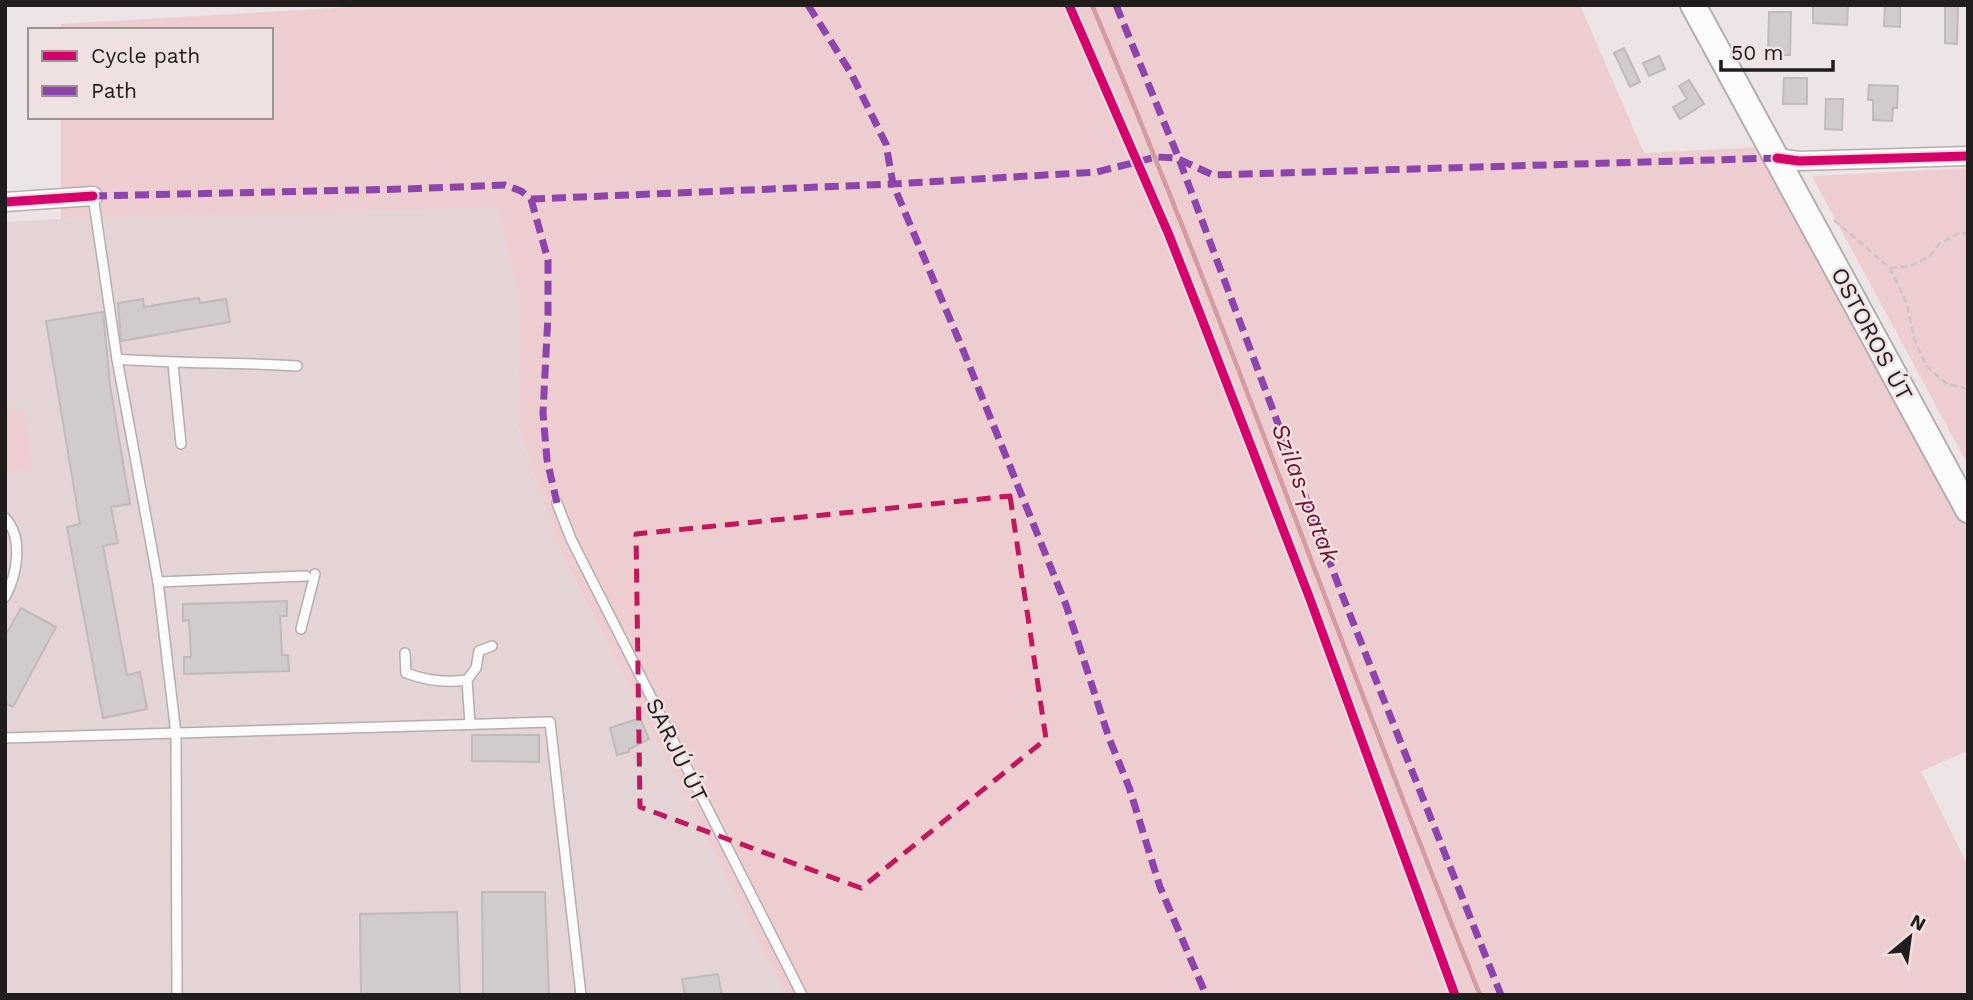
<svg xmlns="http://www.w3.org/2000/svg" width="1973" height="1000" font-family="'Work Sans',sans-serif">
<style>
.built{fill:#e4d4d5}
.green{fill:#edcdd0}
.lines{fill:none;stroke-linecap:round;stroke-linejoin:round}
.stream{stroke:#d49ba2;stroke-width:4.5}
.building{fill:#d1cbcc;stroke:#c0babb;stroke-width:2}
.lane-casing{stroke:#b4aeaf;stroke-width:12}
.street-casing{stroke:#b4aeaf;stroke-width:21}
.secondary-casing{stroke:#b4aeaf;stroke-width:28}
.path{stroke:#cac6c6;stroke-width:2.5;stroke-dasharray:7 3.5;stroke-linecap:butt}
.lane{stroke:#fcfbfb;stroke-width:9}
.street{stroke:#fcfbfb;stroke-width:18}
.secondary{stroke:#fcfbfb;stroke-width:24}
.quiet{stroke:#8e44ad;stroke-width:7;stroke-dasharray:14 7;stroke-linecap:butt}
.cycleway-casing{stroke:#efe1e2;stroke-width:13}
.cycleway{stroke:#d6006c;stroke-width:9}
.marked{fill:none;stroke:#c2185b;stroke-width:5;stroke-dasharray:14 9;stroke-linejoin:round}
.labels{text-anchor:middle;stroke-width:5;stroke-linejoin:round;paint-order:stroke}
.street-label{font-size:23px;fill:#221d1d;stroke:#efe1e2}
.water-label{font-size:24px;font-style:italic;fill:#72142c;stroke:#efe1e2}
</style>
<rect width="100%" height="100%" fill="#ece4e5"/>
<path class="built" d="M 497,206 L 520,303 L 518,426 L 559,549 L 786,995 L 5,995 L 5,222 L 61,219 Z"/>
<g class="green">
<path d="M 387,5 L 1580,5 L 1644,153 L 1765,147 L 1968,522 L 1968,751 L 1921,771 L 1968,866 L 1968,995 L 786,995 L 559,549 L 518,425 L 520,303 L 497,207 L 61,219 L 61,117 L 271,117 L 271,30 L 61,30 L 61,24 Z"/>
<path d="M 1968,168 L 1968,465 L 1812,176 Z"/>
<path d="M 25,410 L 33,469 L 5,473 L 5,413 Z"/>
</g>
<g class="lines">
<path class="stream" d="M 1092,5 C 1230,331 1347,666 1480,995"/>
</g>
<g class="building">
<path d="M 1813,5 L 1848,5 L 1847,25 L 1813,23 Z"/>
<path d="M 1885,5 L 1900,5 L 1900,27 L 1884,26 Z"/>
<path d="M 1945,5 L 1958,5 L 1957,44 L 1945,43 Z"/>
<path d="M 1769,12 L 1791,12 L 1790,55 L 1768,55 Z"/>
<path d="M 1624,48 L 1640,82 L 1630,87 L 1614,53 Z"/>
<path d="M 1659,56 L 1665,69 L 1649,76 L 1643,63 Z"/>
<path d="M 1784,78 L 1807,78 L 1807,104 L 1783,104 Z"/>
<path d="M 1689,80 L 1704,104 L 1680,119 L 1673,107 L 1687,99 L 1679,86 Z"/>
<path d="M 1869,85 L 1898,86 L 1897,108 L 1893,108 L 1892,121 L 1873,120 L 1873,100 L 1868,100 Z"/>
<path d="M 1826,99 L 1843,99 L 1842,130 L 1825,129 Z"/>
<path d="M 199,298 L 200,303 L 226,299 L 230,322 L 121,341 L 118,303 L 143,299 L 144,307 Z"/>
<path d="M 103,312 L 110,385 L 130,504 L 111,507 L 118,543 L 103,546 L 127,675 L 140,672 L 147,709 L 103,718 L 67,527 L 80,524 L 46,321 Z"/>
<path d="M 287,601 L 287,616 L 280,616 L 282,655 L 288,655 L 289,671 L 184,674 L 184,657 L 191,657 L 189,620 L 183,621 L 183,604 Z"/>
<path d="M 21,608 L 56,627 L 13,707 L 5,703 L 5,636 Z"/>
<path d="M 640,718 L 649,739 L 629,749 L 629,752 L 617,755 L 610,728 Z"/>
<path d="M 472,735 L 539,735 L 539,762 L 472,761 Z"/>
<path d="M 482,892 L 545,892 L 549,995 L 483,995 Z"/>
<path d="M 457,912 L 460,995 L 361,995 L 360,914 Z"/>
<path d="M 718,974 L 722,995 L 685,995 L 682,979 Z"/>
</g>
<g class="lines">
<defs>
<g id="lane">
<path d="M 93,196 L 117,359 L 158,582 L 176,734 L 177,995"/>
<path d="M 117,359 C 177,364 237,362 297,366"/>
<path d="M 173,364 L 181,444"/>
<path d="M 557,503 L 571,539 L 802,995"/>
<path d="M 5,518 C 24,538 17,575 5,597"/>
<path d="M 158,582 L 306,576"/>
<path d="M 301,629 L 315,574"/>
<path d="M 405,653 L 406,673 C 427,681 445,683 467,680"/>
<path d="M 470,724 L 467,680 L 476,668 L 479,651 L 492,646"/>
<path d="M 5,738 L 550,722 L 581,995"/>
</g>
<g id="street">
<path d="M 1777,158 L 1799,161 L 1968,156"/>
<path d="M 5,202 L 93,196"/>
</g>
<path id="secondary" d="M 1693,5 L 1968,510"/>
</defs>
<use href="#lane" class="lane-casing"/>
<use href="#street" class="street-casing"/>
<use href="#secondary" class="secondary-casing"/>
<g class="path">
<path d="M 1834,220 L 1890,268 L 1907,304 L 1914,338 L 1926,366 L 1947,384 L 1968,389"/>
<path d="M 1890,268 L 1910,266 L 1930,256 L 1939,244 L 1959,233 L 1968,233"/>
</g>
<use href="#lane" class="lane"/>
<use href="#street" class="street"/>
<use href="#secondary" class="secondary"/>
<g class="quiet">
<path d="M 808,5 L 851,73 L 886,144 L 893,184 L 963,350 L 1066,605 L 1109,738 L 1129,787 L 1160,887 L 1206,995"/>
<path d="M 1116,5 L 1179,159 L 1341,592 L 1501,995"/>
<path d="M 93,196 L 406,189 L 505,185 L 521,191 L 531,199"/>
<path d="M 531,199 L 893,184 L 1097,172 L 1156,157 L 1176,158 L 1213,175 L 1777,158"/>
<path d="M 531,199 L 548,260 L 548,315 L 543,413 L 547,460 L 557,503"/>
</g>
<defs>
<g id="cycleway">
<path d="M 1069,5 L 1169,235 L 1200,314 L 1310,599 L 1455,995"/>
<path d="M 1777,158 L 1799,161 L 1968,156"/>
<path d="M 5,202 L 93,196"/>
</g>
</defs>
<use href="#cycleway" class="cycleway-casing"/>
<use href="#cycleway" class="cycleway"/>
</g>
<path class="marked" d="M 1010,496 L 1046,739 L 861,888 L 640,807 L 636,534 Z"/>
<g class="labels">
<g class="street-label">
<text transform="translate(1872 334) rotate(62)" y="8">OSTOROS ÚT</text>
<text transform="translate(677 750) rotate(64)" y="8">SARJÚ ÚT</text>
</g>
<g class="water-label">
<text transform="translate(1305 493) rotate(69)" y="8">Szilas-patak</text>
</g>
</g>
<rect width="1973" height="1000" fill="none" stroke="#221d1d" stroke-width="14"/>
<rect x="28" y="28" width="245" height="91" fill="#efe1e2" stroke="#9d9393" stroke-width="2"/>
<rect x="42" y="51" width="35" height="10" fill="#d6006c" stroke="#9d9393" stroke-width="2"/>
<text x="91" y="63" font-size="21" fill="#221d1d">Cycle path</text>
<rect x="42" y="86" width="35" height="10" fill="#8e44ad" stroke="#9d9393" stroke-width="2"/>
<text x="91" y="98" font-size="21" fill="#221d1d">Path</text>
<g transform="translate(1910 937) rotate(29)" stroke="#efe1e2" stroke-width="5" paint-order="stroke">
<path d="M0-5L12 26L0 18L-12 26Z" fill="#221d1d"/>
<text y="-10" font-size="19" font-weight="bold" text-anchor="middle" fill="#221d1d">N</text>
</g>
<path d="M1721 60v10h112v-10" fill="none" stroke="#221d1d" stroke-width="3.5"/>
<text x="1731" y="60" font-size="21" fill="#221d1d" stroke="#efe1e2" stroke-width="5" paint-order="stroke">50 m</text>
</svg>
